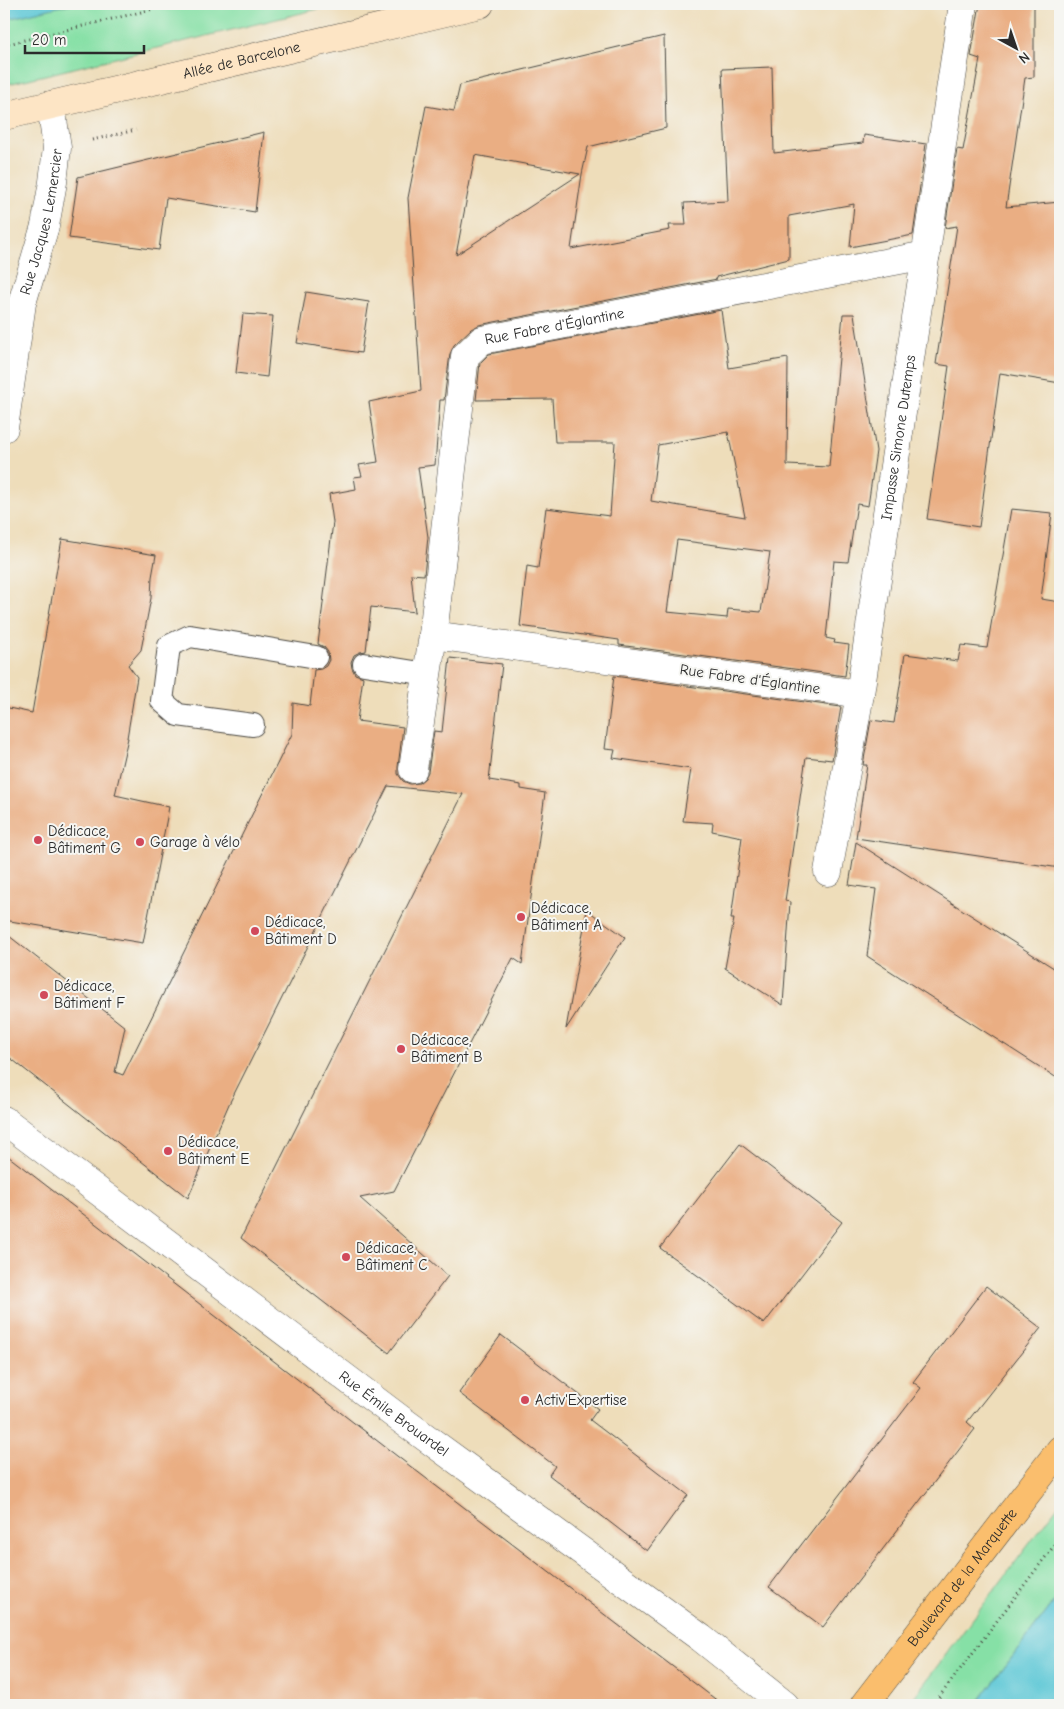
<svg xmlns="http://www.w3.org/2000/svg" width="1064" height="1709" font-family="'Comic Neue',sans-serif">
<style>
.green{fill:#86e0a6;stroke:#588668}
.water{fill:#5cc7d6;stroke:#447980}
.building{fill:#eaae83;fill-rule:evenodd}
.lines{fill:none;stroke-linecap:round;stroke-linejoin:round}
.lane-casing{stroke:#484640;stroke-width:24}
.street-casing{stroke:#484640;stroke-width:29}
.secondary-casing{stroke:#484640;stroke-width:29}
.primary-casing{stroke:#484640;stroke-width:29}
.path{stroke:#484640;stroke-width:3;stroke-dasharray:1 4;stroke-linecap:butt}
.lane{stroke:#fff;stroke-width:22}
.street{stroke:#fff;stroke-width:28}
.secondary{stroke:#fde5c5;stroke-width:28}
.primary{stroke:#fabe6d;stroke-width:28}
.poi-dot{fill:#d1495b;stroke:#f6f6f2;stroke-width:2}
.labels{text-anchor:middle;stroke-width:4;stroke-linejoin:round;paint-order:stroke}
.street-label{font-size:15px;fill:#2b2b2b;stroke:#f6f6f2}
.poi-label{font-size:15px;fill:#2b2b2b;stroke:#f6f6f2;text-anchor:start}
</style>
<rect width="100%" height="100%" fill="#f6f6f2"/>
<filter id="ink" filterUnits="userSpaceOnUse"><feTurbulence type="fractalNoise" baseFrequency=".02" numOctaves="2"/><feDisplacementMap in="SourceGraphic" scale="10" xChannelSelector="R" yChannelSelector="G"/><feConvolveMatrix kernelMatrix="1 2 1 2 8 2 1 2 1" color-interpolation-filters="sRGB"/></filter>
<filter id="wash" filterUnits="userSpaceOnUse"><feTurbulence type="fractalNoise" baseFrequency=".0096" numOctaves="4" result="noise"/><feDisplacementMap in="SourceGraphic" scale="20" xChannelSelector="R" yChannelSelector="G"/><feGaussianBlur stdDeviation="1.12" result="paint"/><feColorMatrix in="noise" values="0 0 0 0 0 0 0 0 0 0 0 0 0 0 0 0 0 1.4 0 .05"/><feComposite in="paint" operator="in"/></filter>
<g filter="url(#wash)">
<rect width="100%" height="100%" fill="#eeddba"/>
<g class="green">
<path d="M 67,4 L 339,4 L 4,85 L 4,19 Z"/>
<path d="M 1060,1503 L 1060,1594 L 976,1705 L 908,1705 Z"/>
</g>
<g class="water">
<path d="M 4,4 L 70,4 L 4,20 Z"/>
<path d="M 1060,1594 L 1060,1705 L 976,1705 Z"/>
</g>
<g id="blocks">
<g class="building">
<path d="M 980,4 L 1034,4 L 1034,77 L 1025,78 L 1006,207 L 1060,202 L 1060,383 L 1000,373 L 979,527 L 927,519 L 949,366 L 936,364 L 957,226 L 945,228 L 957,149 L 963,150 L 980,59 L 971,56 Z"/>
<path d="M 664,36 L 666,128 L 588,147 L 582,174 L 571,249 L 670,230 L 669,225 L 686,225 L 684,203 L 728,201 L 722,69 L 772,67 L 774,153 L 863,143 L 864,135 L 926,144 L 913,235 L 850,247 L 854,204 L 789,216 L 789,259 L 716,277 L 717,279 L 479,325 L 471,329 L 454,345 L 450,354 L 444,400 L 440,400 L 435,465 L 418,467 L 428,537 L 424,575 L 411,574 L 415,612 L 371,607 L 366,651 L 360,652 L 354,655 L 351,662 L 352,668 L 355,674 L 363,677 L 357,721 L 403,727 L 398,767 L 398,774 L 403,781 L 410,784 L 419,783 L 425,778 L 428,772 L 434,731 L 442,732 L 450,658 L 502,664 L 489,780 L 521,785 L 521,789 L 545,793 L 522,964 L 513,958 L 394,1191 L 360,1198 L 448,1276 L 389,1353 L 241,1238 L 463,794 L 388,786 L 229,1104 L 188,1198 L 4,1053 L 4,932 L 125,1027 L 115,1072 L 123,1075 L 292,734 L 293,703 L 310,706 L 314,670 L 321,669 L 326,666 L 329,660 L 328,652 L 324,647 L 318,644 L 333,522 L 329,494 L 356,489 L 354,477 L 362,476 L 359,465 L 378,462 L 369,402 L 421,391 L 408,198 L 426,106 L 454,111 L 460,85 ZM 475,155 L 580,174 L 456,255 Z"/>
<path d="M 264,132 L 255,212 L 166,198 L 159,250 L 69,238 L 78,177 Z"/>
<path d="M 306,292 L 369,302 L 361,353 L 297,343 Z"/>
<path d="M 721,310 L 729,368 L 788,358 L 787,465 L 829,467 L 843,314 L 854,314 L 876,451 L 868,506 L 857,504 L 848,562 L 834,561 L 826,638 L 835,640 L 834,643 L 849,645 L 845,676 L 619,645 L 619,640 L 520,626 L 527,566 L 538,568 L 546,508 L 610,516 L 615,442 L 555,442 L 552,399 L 476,400 L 480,363 L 489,354 ZM 728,432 L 745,517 L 651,501 L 658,445 ZM 677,540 L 770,552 L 761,612 L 728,609 L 727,618 L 667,612 Z"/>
<path d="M 243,314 L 273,316 L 267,377 L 236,373 Z"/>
<path d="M 1011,509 L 1052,513 L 1041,599 L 1060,602 L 1060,868 L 856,838 L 867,765 L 863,765 L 871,720 L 894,723 L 905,654 L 958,661 L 961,645 L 987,648 Z"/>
<path d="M 62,539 L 156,555 L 152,577 L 151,598 L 141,650 L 128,665 L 137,677 L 127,738 L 128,738 L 115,795 L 169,807 L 143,943 L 4,920 L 4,707 L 32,713 Z"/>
<path d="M 614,676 L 841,707 L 832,760 L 806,757 L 785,901 L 790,902 L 783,1005 L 725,968 L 734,919 L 731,919 L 742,837 L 712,831 L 713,823 L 683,821 L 691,769 L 613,758 L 615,750 L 605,749 Z"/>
<path d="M 856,842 L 1060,972 L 1060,1080 L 867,956 L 876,889 L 849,885 Z"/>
<path d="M 587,910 L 625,937 L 566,1029 Z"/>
<path d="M 740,1144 L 842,1222 L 764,1324 L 660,1248 Z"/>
<path d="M 4,1153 L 406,1463 L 723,1705 L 4,1705 Z"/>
<path d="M 986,1286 L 1041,1328 L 967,1422 L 975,1429 L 823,1627 L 769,1587 L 921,1388 L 913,1382 Z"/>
<path d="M 501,1335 L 598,1409 L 590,1420 L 688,1495 L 647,1551 L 549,1475 L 555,1466 L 459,1393 Z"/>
</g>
</g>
</g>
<g filter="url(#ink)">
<use href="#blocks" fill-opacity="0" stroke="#484640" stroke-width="1"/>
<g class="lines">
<defs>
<g id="lane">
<path d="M 364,664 L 427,674"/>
<path d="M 253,725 L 178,715 L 162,701 L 169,646 L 190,636 L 316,657"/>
</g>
<g id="street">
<path id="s1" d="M 4,428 L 22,303 L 45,226 L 53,182 L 57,148 L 51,105"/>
<path id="s2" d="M 860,694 L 433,635 L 465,356 L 482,340 L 926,255"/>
<path d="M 413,769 L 433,635"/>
<path id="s3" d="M 828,872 L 860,694 L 963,4"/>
<path id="s4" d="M 4,1120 L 399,1418 L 701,1638 L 785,1705"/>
</g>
<g id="secondary">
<path id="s5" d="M 4,116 L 480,4"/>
</g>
<g id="primary">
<path id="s6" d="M 864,1705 L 1060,1450"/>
</g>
</defs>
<use href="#lane" class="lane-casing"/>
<use href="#street" class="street-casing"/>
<use href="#secondary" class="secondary-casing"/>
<use href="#primary" class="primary-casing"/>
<g class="path">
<path d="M 4,45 L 174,4"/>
<path d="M 92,140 L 136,130"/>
<path d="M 933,1705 L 1060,1538"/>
</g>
<use href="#lane" class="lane"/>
<use href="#street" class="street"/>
<use href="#secondary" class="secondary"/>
<use href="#primary" class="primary"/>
</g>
</g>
<g class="poi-dot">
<circle cx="38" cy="840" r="5"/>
<circle cx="140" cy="842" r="5"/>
<circle cx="521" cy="917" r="5"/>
<circle cx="255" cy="931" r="5"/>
<circle cx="44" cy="995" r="5"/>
<circle cx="401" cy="1049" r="5"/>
<circle cx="168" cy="1151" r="5"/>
<circle cx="346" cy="1257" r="5"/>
<circle cx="525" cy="1400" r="5"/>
</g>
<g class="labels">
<g class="street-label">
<text dy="5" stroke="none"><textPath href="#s5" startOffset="244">Allée de Barcelone</textPath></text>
<text dy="5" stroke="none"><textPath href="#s1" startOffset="210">Rue Jacques Lemercier</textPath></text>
<text dy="5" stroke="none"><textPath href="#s2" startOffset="809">Rue Fabre d'Églantine</textPath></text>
<text dy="5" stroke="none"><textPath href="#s3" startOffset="440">Impasse Simone Dutemps</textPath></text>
<text transform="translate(750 679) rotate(8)" y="5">Rue Fabre d'Églantine</text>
<text dy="5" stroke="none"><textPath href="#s4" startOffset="488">Rue Émile Brouardel</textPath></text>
<text dy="5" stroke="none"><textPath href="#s6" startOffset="161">Boulevard de la Marquette</textPath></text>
</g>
<g class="poi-label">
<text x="48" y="836">Dédicace,<tspan x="48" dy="17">Bâtiment G</tspan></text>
<text x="150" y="847">Garage à vélo</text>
<text x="531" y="913">Dédicace,<tspan x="531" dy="17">Bâtiment A</tspan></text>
<text x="265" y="927">Dédicace,<tspan x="265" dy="17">Bâtiment D</tspan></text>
<text x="54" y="991">Dédicace,<tspan x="54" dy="17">Bâtiment F</tspan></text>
<text x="411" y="1045">Dédicace,<tspan x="411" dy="17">Bâtiment B</tspan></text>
<text x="178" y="1147">Dédicace,<tspan x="178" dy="17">Bâtiment E</tspan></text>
<text x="356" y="1253">Dédicace,<tspan x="356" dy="17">Bâtiment C</tspan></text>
<text x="535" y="1405">Activ'Expertise</text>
</g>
</g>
<rect width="1064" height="1709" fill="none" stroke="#f6f6f2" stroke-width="20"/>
<g transform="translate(1016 48) rotate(140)" stroke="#f6f6f2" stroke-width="4" paint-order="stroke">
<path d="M0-4L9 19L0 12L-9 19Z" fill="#2b2b2b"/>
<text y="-8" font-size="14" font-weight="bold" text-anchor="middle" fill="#2b2b2b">N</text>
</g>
<path d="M25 45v8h119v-8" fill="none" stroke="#2b2b2b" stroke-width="2.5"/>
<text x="32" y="45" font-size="15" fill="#2b2b2b" stroke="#f6f6f2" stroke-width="4" paint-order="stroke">20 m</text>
</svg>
